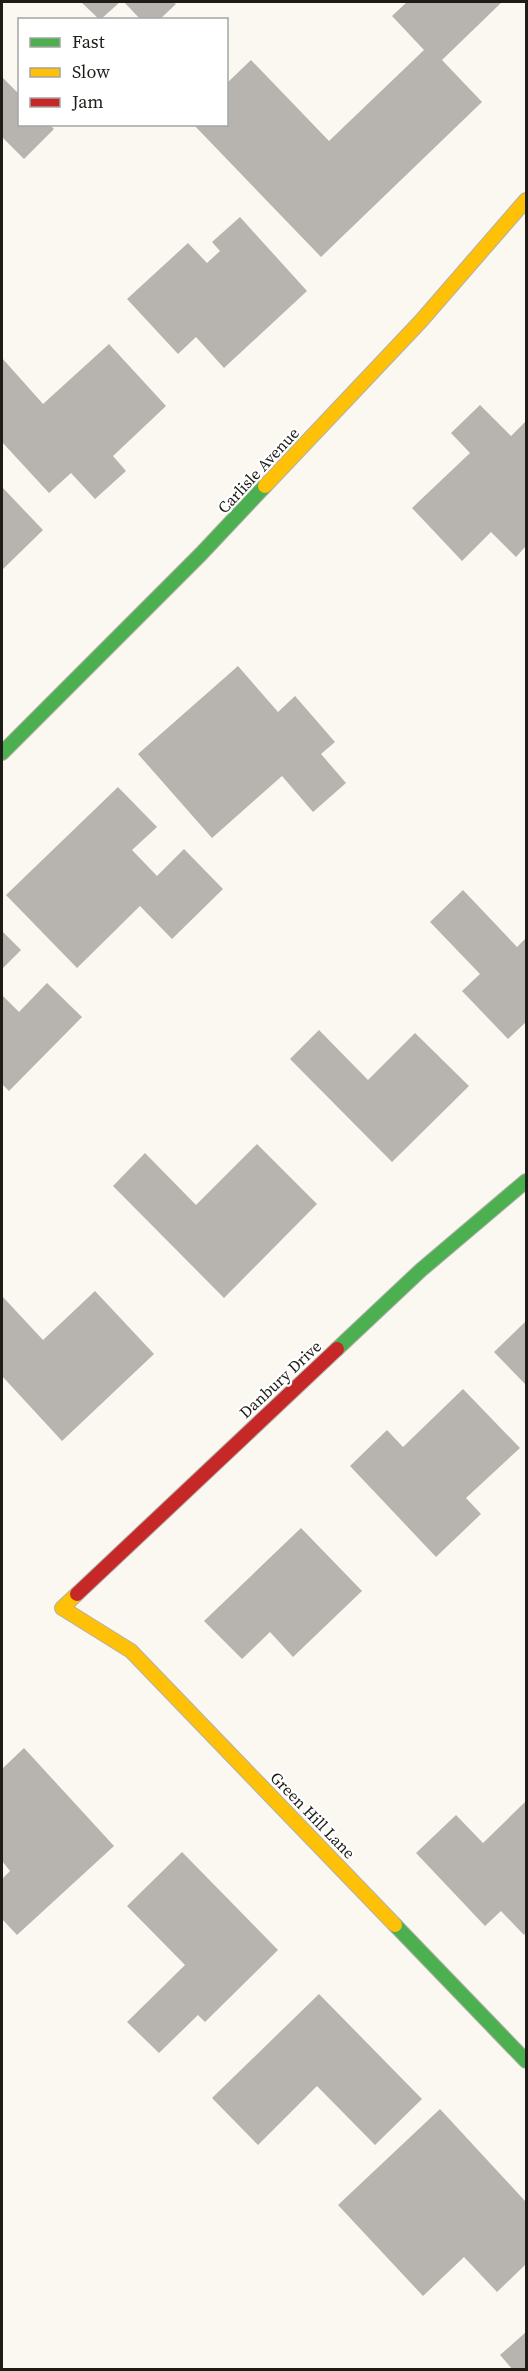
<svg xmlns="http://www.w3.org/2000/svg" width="528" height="2371" font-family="'Source Serif 4',serif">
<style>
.building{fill:#b7b4af}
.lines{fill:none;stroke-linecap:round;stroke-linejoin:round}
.fast-casing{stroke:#b2b0ab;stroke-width:16}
.slow-casing{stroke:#b2b0ab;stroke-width:16}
.jam-casing{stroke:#b2b0ab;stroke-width:16}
.fast{stroke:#4caf50;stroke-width:14}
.slow{stroke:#ffc107;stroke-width:14}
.jam{stroke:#c62828;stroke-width:14}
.labels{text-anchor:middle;stroke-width:4.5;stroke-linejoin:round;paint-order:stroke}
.street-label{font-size:16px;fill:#1d1c17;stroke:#fff}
</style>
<rect width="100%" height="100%" fill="#faf8f1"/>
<g class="building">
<path d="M 81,2 L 120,2 L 100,20 Z"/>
<path d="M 124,2 L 173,2 L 176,4 L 159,20 L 141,20 Z"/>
<path d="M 407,2 L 502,2 L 442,60 L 482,102 L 321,257 L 193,124 L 226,124 L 226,84 L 251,60 L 329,141 L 424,50 L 392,16 Z"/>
<path d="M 2,77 L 20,95 L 20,124 L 49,124 L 54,129 L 24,159 L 2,137 Z"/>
<path d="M 240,217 L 307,291 L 224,368 L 196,337 L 178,354 L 127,299 L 188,243 L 207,263 L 220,251 L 212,242 Z"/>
<path d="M 109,344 L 166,406 L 113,456 L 126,471 L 95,499 L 71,473 L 49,493 L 2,442 L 2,358 L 43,404 Z"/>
<path d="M 480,405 L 511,436 L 526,421 L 526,546 L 516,557 L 491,532 L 462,561 L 412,508 L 470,453 L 451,433 Z"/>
<path d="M 2,487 L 43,530 L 2,570 Z"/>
<path d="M 238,666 L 278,712 L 295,696 L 335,742 L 321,754 L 346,783 L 313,812 L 282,776 L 212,838 L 138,754 Z"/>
<path d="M 118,787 L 157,827 L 132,850 L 157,876 L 184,849 L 223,889 L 172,939 L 140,906 L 77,968 L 6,895 Z"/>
<path d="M 463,890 L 517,947 L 526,938 L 526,1022 L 508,1039 L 462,991 L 480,974 L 430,922 Z"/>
<path d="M 2,931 L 21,950 L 2,969 Z"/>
<path d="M 47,983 L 82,1017 L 9,1091 L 2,1084 L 2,995 L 19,1012 Z"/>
<path d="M 319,1030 L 368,1080 L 415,1033 L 469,1086 L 392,1162 L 290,1059 Z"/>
<path d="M 257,1144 L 317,1204 L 224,1298 L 113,1186 L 145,1153 L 196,1205 Z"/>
<path d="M 95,1291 L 154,1354 L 62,1441 L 2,1376 L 2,1296 L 43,1340 Z"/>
<path d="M 526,1321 L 526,1385 L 494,1352 Z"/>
<path d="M 463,1389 L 520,1448 L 466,1498 L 481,1514 L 436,1557 L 350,1466 L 387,1430 L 403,1447 Z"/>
<path d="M 301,1528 L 362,1591 L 293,1657 L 270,1632 L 242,1659 L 204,1621 Z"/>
<path d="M 24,1748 L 114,1846 L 17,1935 L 2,1919 L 2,1879 L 10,1871 L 2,1861 L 2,1769 Z"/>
<path d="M 526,1801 L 526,1932 L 524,1935 L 501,1911 L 485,1926 L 416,1853 L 456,1815 L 483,1843 Z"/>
<path d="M 182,1852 L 278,1950 L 205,2022 L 198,2015 L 159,2053 L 127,2022 L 185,1965 L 127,1906 Z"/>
<path d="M 319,1994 L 422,2099 L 375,2145 L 317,2086 L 258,2145 L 212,2098 Z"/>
<path d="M 440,2109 L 526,2202 L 526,2264 L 497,2292 L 464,2257 L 423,2296 L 338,2205 Z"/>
<path d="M 526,2332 L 526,2370 L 513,2370 L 500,2355 Z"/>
</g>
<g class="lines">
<defs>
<g id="fast">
<path d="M 2,753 L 201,554 L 265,486"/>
<path d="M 337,1349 L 421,1270 L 526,1181"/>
<path d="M 395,1925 L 526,2061"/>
</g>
<g id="slow">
<path d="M 265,486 L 421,321 L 526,200"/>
<path d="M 77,1594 L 62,1608 L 131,1651 L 395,1925"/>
</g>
<path id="jam" d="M 77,1594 L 337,1349"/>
</defs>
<use href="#fast" class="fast-casing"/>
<use href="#slow" class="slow-casing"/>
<use href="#jam" class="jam-casing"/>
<use href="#fast" class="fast"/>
<use href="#slow" class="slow"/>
<use href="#jam" class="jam"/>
</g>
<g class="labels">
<g class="street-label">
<text transform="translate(258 470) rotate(-47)" y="6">Carlisle Avenue</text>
<text transform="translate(280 1379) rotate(-43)" y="6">Danbury Drive</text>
<text transform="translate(313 1815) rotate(46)" y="6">Green Hill Lane</text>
</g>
</g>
<rect width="528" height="2371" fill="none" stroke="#1d1c17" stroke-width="6"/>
<rect x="18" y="18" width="210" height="108" fill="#ffffff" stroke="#a5a4a2" stroke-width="1.5"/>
<rect x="30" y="38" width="30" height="9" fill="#4caf50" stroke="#a5a4a2" stroke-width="1.5"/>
<text x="72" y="48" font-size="18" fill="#1d1c17">Fast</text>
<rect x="30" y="68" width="30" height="9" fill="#ffc107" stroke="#a5a4a2" stroke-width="1.5"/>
<text x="72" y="78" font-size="18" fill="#1d1c17">Slow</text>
<rect x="30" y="98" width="30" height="9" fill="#c62828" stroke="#a5a4a2" stroke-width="1.5"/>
<text x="72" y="108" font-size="18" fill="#1d1c17">Jam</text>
</svg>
